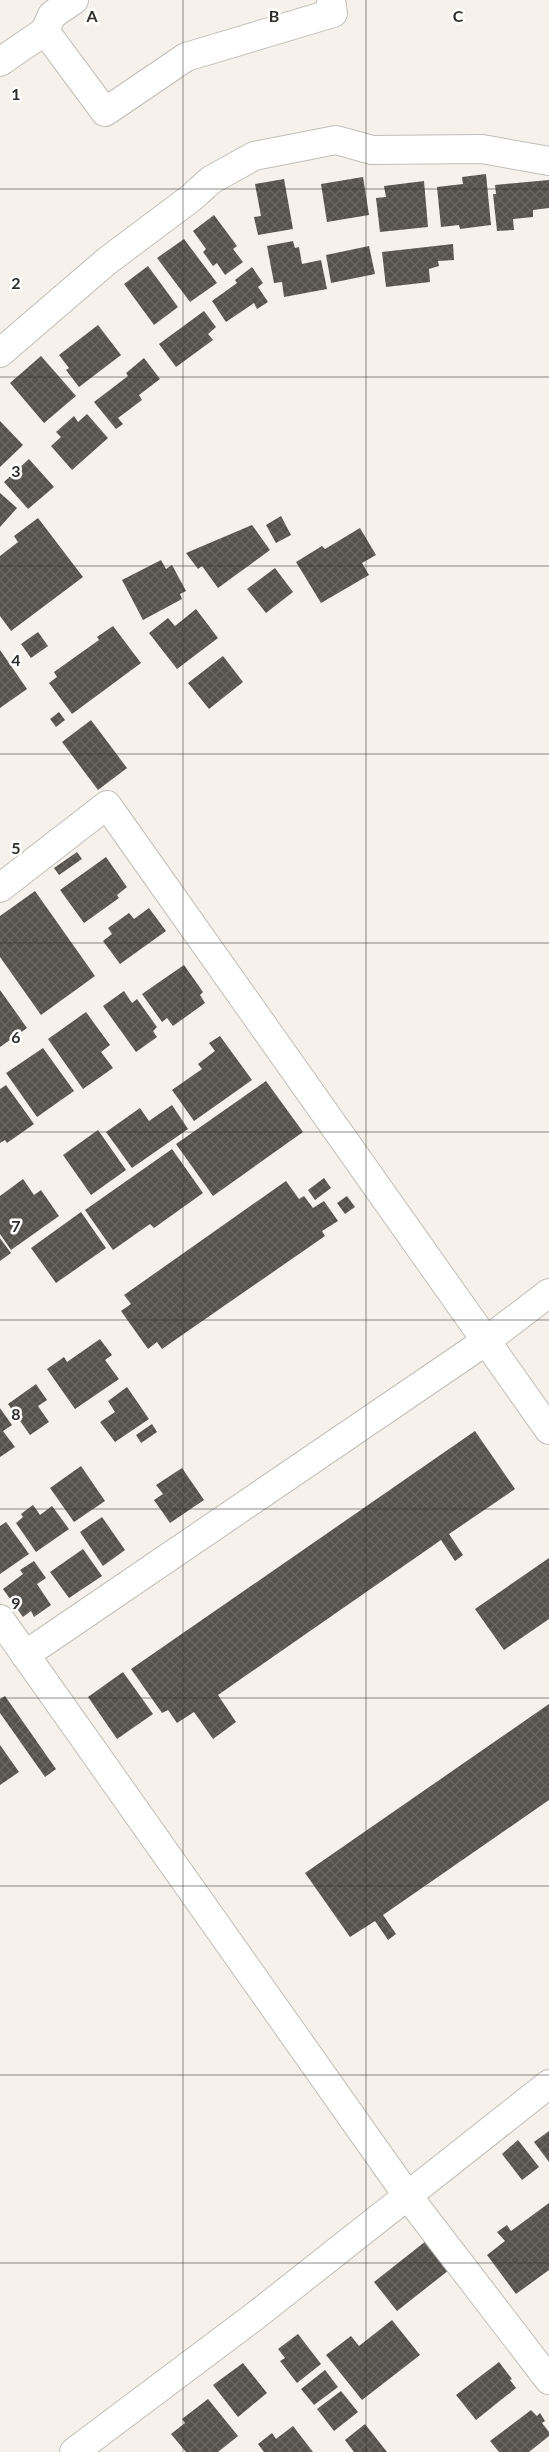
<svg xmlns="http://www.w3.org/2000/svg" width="549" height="2452" font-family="Lato,sans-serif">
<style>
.building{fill:url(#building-cross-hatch)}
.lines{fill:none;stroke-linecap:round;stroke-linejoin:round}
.minor-casing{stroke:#c2bdb8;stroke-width:30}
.minor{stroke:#fff;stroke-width:28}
.grid{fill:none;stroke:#302e2c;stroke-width:1;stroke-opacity:0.55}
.grid-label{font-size:16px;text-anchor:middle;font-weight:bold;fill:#302e2c;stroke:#fff;stroke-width:5;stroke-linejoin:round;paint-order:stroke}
</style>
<defs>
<pattern id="building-cross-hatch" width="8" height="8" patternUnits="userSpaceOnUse" patternTransform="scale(1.25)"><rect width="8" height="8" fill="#55524d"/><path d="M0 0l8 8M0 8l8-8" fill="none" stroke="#6b6864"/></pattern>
</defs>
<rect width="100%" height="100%" fill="#f6f1eb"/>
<g class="building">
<path d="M 486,174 L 491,225 L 460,229 L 459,225 L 441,227 L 437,187 L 463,184 L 462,177 Z"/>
<path d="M 363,177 L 369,215 L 327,222 L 321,184 Z"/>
<path d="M 284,179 L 293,229 L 258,235 L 254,217 L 261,216 L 255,184 Z"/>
<path d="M 549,180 L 549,208 L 533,210 L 533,217 L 513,219 L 514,230 L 497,231 L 493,194 L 496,194 L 495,185 Z"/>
<path d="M 424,181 L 428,227 L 380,232 L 376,198 L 386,197 L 384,186 Z"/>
<path d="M 214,215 L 237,246 L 233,249 L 243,262 L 225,275 L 217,263 L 213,266 L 203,252 L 206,249 L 193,231 Z"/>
<path d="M 184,239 L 217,283 L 190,302 L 157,258 Z"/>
<path d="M 293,241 L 295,248 L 299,247 L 302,264 L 321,260 L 327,289 L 284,297 L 282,282 L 274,283 L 267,246 Z"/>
<path d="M 453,244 L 454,260 L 438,261 L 439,266 L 429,269 L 430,282 L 386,287 L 382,252 Z"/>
<path d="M 369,246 L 375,274 L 331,283 L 326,255 Z"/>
<path d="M 148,266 L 178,307 L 154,325 L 124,284 Z"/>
<path d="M 252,267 L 263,283 L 258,287 L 268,302 L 257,309 L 254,303 L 226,322 L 212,301 L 237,283 L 235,280 Z"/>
<path d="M 204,311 L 216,327 L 208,334 L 213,340 L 176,367 L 159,344 Z"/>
<path d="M 98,325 L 121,355 L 79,387 L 66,370 L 69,368 L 59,355 Z"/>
<path d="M 41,356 L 76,396 L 44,423 L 10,383 Z"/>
<path d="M 144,358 L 160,379 L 139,395 L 142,400 L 118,418 L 123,424 L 116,429 L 94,402 L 128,376 L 126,373 Z"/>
<path d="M 87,414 L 108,438 L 72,470 L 51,446 L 61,437 L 56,432 L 74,416 L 78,422 Z"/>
<path d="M 0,421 L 23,445 L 0,467 Z"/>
<path d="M 29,459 L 54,487 L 28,509 L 4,482 Z"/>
<path d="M 0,493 L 17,508 L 0,527 Z"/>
<path d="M 281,516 L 291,535 L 276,543 L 266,525 Z"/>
<path d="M 38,518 L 83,577 L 11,631 L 0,616 L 0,556 L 18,542 L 14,536 Z"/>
<path d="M 252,525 L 270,550 L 218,588 L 202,566 L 198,569 L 186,553 Z"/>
<path d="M 360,528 L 376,555 L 362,563 L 369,575 L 321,603 L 296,562 L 322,546 L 325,549 Z"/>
<path d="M 161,560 L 166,569 L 172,565 L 186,591 L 180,594 L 182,599 L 143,620 L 122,580 Z"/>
<path d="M 275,568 L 293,592 L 266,613 L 247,589 Z"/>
<path d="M 196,609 L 218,638 L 177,669 L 149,633 L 168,618 L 175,626 Z"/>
<path d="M 113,626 L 141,663 L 72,714 L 49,683 L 57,677 L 54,672 L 99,640 L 97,637 Z"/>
<path d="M 38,632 L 48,646 L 31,658 L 21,644 Z"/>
<path d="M 0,650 L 27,689 L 0,708 Z"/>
<path d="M 223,656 L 243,682 L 209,709 L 188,683 Z"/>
<path d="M 59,712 L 65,720 L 56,727 L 50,719 Z"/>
<path d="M 91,720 L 127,768 L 98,790 L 62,742 Z"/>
<path d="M 77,852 L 82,859 L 59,875 L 54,868 Z"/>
<path d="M 106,857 L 127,887 L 117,895 L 119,898 L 84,923 L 60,890 Z"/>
<path d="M 35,891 L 95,976 L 41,1015 L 0,957 L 0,916 Z"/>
<path d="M 149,908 L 166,931 L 120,964 L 103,941 L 112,934 L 108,928 L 129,913 L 134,919 Z"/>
<path d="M 184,965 L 203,992 L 200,995 L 205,1003 L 173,1026 L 167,1018 L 162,1022 L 142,994 Z"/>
<path d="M 0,990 L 27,1028 L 0,1047 Z"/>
<path d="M 124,991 L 132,1003 L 137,999 L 157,1027 L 153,1031 L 157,1037 L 136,1052 L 103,1006 Z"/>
<path d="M 86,1012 L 110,1045 L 101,1052 L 113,1068 L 83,1089 L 48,1039 Z"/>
<path d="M 220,1036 L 252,1080 L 194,1121 L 172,1090 L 202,1069 L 198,1064 L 215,1051 L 209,1043 Z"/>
<path d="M 43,1048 L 74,1091 L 37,1117 L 6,1073 Z"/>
<path d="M 266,1081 L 303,1132 L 213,1196 L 176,1144 Z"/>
<path d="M 6,1085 L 34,1124 L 7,1143 L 5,1140 L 0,1143 L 0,1089 Z"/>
<path d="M 172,1105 L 188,1129 L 132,1168 L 106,1132 L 140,1108 L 149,1121 Z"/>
<path d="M 98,1130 L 126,1170 L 91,1195 L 63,1155 Z"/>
<path d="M 172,1149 L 203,1193 L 154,1228 L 150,1224 L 113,1250 L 85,1210 Z"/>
<path d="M 324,1178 L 331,1188 L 315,1200 L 308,1190 Z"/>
<path d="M 23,1179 L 34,1195 L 41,1190 L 59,1216 L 11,1250 L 0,1234 L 0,1196 Z"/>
<path d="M 286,1181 L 299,1199 L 304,1196 L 313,1208 L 324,1201 L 338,1221 L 322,1231 L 325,1236 L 162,1349 L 157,1342 L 148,1349 L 121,1311 L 131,1304 L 124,1295 Z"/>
<path d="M 347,1196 L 355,1207 L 345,1214 L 337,1203 Z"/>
<path d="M 81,1212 L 106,1248 L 56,1283 L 31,1248 Z"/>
<path d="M 0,1238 L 11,1253 L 0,1261 Z"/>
<path d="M 100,1339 L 112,1355 L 105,1360 L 119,1379 L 75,1409 L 47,1369 L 64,1357 L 67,1362 Z"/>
<path d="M 36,1384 L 47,1400 L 38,1406 L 49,1422 L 30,1435 L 8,1404 Z"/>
<path d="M 127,1387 L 149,1419 L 115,1442 L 100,1422 L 115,1412 L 108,1401 Z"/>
<path d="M 0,1408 L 12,1425 L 3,1431 L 15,1447 L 0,1457 Z"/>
<path d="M 152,1424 L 157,1432 L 141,1443 L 136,1435 Z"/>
<path d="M 475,1431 L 515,1489 L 449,1534 L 463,1555 L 455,1561 L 441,1540 L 218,1695 L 236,1722 L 213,1739 L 194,1712 L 177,1723 L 168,1710 L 162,1713 L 131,1669 Z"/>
<path d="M 81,1466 L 105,1501 L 74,1522 L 50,1488 Z"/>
<path d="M 182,1468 L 204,1500 L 170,1523 L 154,1500 L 163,1494 L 156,1485 Z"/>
<path d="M 33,1505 L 40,1515 L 52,1506 L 69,1529 L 36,1552 L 16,1523 L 23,1517 L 21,1514 Z"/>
<path d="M 102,1517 L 125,1550 L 103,1566 L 80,1532 Z"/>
<path d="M 6,1522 L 29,1554 L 0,1574 L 0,1526 Z"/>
<path d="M 83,1549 L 102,1576 L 69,1598 L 50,1572 Z"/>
<path d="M 549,1558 L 549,1619 L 504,1650 L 475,1609 Z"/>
<path d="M 34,1561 L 46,1578 L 37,1584 L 51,1605 L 34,1617 L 31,1611 L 23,1617 L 3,1589 L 23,1574 L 20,1570 Z"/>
<path d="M 123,1672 L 153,1714 L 117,1739 L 88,1697 Z"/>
<path d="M 5,1696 L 56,1769 L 45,1777 L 0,1713 L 0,1699 Z"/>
<path d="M 549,1704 L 549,1800 L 383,1915 L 396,1934 L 388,1940 L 375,1921 L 350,1937 L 305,1873 Z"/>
<path d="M 0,1745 L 19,1772 L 0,1785 Z"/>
<path d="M 549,2131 L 549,2162 L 534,2142 Z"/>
<path d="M 518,2140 L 539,2167 L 522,2180 L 502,2154 Z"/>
<path d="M 549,2203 L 549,2270 L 516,2294 L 487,2255 L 505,2241 L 497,2232 L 507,2225 L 511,2231 Z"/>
<path d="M 426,2241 L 449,2270 L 397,2311 L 374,2282 Z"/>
<path d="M 392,2320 L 420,2355 L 362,2400 L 326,2355 L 351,2336 L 359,2346 Z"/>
<path d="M 298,2334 L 321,2364 L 297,2383 L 280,2361 L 285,2358 L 278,2349 Z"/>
<path d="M 499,2362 L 512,2379 L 510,2380 L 516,2388 L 476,2420 L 456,2395 Z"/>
<path d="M 243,2363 L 267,2393 L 238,2417 L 213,2385 Z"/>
<path d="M 325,2370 L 338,2387 L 314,2405 L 301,2389 Z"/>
<path d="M 341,2391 L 358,2412 L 334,2431 L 317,2409 Z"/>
<path d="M 208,2399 L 238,2436 L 218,2452 L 186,2452 L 171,2434 L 185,2423 L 182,2419 Z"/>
<path d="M 531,2410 L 537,2416 L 540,2413 L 545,2421 L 542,2423 L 549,2432 L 549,2436 L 529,2452 L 499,2452 L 490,2441 Z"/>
<path d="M 365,2424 L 387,2452 L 354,2452 L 345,2440 Z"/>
<path d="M 293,2426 L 313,2452 L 264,2452 L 258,2444 L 272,2433 L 276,2439 Z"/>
</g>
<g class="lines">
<defs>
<g id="minor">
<path d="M 45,31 L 105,112 L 186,57 L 333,13 L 331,0"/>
<path d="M 0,62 L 45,31 L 52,15 L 74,0"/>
<path d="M 0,353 L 107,261 L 191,198 L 211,180 L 254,156 L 336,140 L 372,150 L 482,149 L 549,161"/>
<path d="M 0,888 L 107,805 L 549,1430"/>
<path d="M 0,1619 L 407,2195 L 549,2380"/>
<path d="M 25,1655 L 486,1341 L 549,1293"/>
<path d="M 74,2452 L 255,2316 L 549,2084"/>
</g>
</defs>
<use href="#minor" class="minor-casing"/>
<use href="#minor" class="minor"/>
</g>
<path class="grid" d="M 183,0 L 183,2452M 366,0 L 366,2452M 0,189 L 549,189M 0,377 L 549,377M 0,566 L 549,566M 0,754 L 549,754M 0,943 L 549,943M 0,1132 L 549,1132M 0,1320 L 549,1320M 0,1509 L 549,1509M 0,1698 L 549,1698M 0,1886 L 549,1886M 0,2075 L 549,2075M 0,2263 L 549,2263"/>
<g class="grid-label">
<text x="92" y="22">A</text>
<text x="274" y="22">B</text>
<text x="458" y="22">C</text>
<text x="16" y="100">1</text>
<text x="16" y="289">2</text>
<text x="16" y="477">3</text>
<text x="16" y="666">4</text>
<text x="16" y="854">5</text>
<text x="16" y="1043">6</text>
<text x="16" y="1232">7</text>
<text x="16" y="1420">8</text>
<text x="16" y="1609">9</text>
</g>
</svg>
